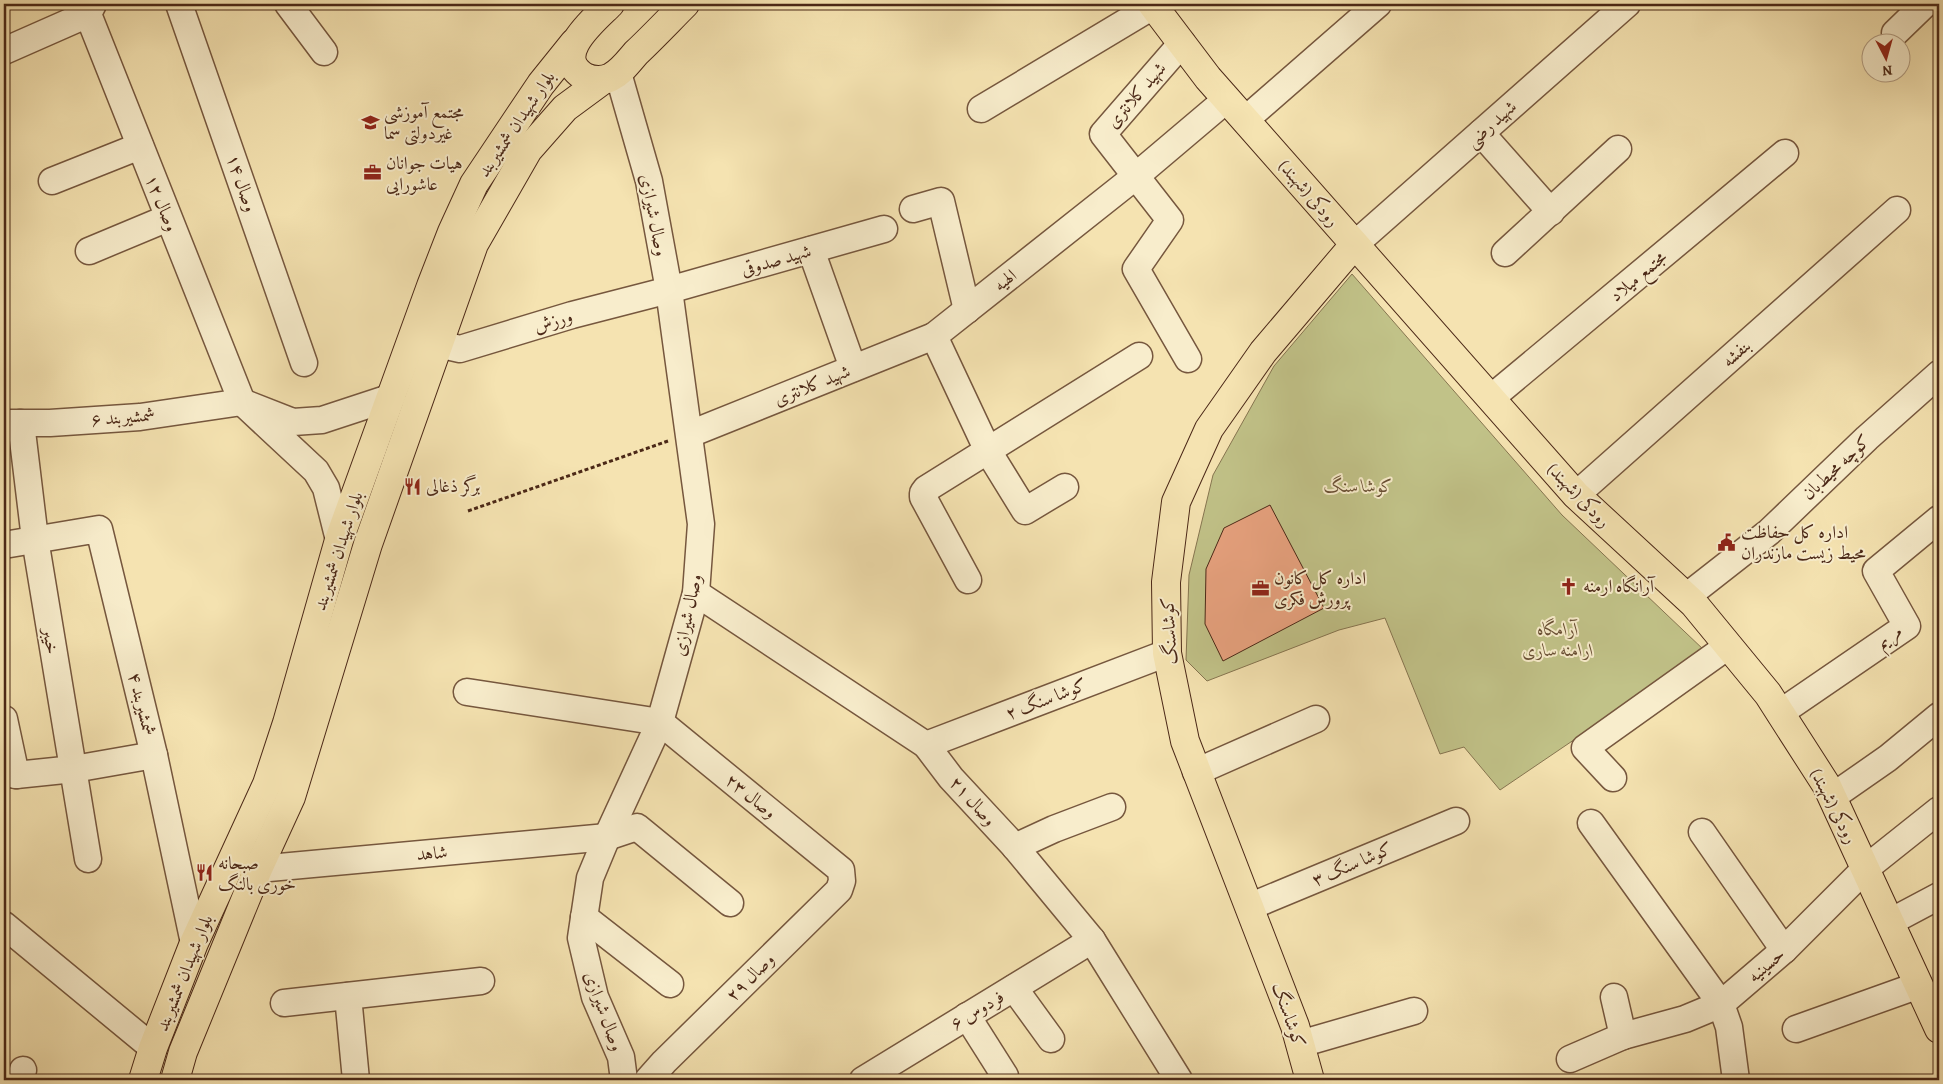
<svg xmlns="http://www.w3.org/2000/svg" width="1943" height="1084" font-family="Alegreya,Amiri,serif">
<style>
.green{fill:#c1c288;stroke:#867550}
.building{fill:#e8a27f;stroke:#4b2817}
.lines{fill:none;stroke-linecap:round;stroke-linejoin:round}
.minor-casing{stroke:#76573e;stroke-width:29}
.major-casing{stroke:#4b2817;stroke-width:30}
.path{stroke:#4b2817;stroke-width:3;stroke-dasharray:4 2.5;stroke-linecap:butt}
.minor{stroke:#f8edcc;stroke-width:26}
.major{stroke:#f5e3b1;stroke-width:28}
.labels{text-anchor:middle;stroke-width:4;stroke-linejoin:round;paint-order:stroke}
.street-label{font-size:18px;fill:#4b2817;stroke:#f8edcc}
.poi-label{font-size:18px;fill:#4b2817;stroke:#f8edcc;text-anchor:start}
.park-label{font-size:18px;font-style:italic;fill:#684e33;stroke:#f8edcc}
</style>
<rect width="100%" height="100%" fill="#f5e3b1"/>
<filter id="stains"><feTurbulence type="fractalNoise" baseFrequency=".004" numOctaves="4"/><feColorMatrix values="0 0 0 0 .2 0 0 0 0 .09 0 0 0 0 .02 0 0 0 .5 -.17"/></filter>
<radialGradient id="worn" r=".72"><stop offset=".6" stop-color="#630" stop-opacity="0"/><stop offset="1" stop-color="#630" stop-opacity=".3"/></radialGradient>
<path class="green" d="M 1352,274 L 1562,515 L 1705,651 L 1500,790 L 1464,747 L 1440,754 L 1385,618 L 1339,630 L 1207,681 L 1186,660 L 1189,575 L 1213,475 L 1274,366 Z"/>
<path class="building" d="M 1270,505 L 1324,608 L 1223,661 L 1205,624 L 1206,569 L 1224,528 Z"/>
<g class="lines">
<defs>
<g id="minor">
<path d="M 93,4 L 88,14 L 242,402 L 316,471 L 326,488 L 339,540"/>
<path d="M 179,4 L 304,363"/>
<path d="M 288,4 L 324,52"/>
<path d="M 1895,33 L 1925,4"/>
<path d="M 1182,43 L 1103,134 L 1170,220 L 1136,269 L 1188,359"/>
<path d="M 4,51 L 88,14"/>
<path d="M 618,73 L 649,181 L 669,290 L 701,524 L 696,593 L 660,722 L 607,837 L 590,878 L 581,938 L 595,997 L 621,1057 L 624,1080"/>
<path d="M 981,109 L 1156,4"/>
<path d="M 1245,120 L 1378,4"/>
<path d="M 1481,133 L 1551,212"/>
<path d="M 52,181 L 140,146"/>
<path d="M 913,209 L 941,201 L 967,310"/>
<path d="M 1354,245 L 1627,4"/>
<path d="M 811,250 L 853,368"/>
<path d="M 89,251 L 168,218"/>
<path d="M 1505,253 L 1618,149"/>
<path d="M 438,344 L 460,349 L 572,315 L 669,290 L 884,229"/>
<path d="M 1491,398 L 1785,153"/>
<path d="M 4,423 L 50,423 L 140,417 L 242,402 L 293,422 L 322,420 L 392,397"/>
<path d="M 21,423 L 35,539 L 88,859"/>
<path d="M 690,434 L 934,336"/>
<path d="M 1065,487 L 1025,511 L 988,451 L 934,336 L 1136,176 L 1227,99"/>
<path d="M 1576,495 L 1897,210"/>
<path d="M 4,545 L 99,529 L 154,755 L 194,943"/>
<path d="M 968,580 L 923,497 L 923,493 L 926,489 L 1139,356"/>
<path d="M 696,593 L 926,745 L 951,778 L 1015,847 L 1092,940 L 1179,1080"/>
<path d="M 1686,597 L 1769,532 L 1867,438 L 1939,374"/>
<path d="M 467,692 L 660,722 L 841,870 L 842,881 L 839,890 L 664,1062 L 648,1080"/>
<path d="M 1780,713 L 1907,626 L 1876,571 L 1939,519"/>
<path d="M 4,719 L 16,775"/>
<path d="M 926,745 L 1167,653"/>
<path d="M 1196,772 L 1316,719"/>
<path d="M 4,773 L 16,775 L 74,769 L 154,755"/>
<path d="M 1613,778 L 1585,748 L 1728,646"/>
<path d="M 1832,797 L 1888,758 L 1939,716"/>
<path d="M 1702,832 L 1784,950"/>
<path d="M 1015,847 L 1054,829 L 1112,807"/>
<path d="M 258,869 L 607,837 L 637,827 L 730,903"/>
<path d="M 1249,907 L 1456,821"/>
<path d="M 584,917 L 670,984"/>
<path d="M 1890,922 L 1939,896"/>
<path d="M 4,925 L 153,1048"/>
<path d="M 1014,988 L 1051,1039"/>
<path d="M 348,996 L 356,1080"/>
<path d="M 1614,997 L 1623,1036"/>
<path d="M 284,1003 L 481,981"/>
<path d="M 967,1016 L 1005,1076"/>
<path d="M 1796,1029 L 1919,985"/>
<path d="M 1300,1044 L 1414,1011"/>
<path d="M 1570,1059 L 1623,1036 L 1685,1019 L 1721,1004 L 1591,823"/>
<path d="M 20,1080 L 23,1070"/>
<path d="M 863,1080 L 1092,940"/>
<path d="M 1736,1080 L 1729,1027 L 1721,1004 L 1784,950 L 1865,869 L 1939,810"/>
</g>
<g id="major">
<path d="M 610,4 C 594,20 549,56 585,77 C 593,81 604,81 611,77 C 621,72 629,61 636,53 C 653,37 669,20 685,4"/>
<path d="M 1152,4 L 1208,78 L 1576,495 L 1694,604 L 1768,694 L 1827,786 L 1939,1029"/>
<path d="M 143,1080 L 153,1048 L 194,943 L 267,784 L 287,723 L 339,540 L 431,286 L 452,232 L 474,184 L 541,84 L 574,43"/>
<path d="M 175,1080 L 183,1052 L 258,869 L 291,797 L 368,544 L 474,244 L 528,150 L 565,108 L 603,80"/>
<path d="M 1310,1080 L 1295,1026 L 1185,741 L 1167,653 L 1166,582 L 1176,502 L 1209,429 L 1263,352 L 1354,245"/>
</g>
</defs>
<use href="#minor" class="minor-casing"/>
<use href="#major" class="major-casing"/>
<path class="path" d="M 468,511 L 668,441"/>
<use href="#minor" class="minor"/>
<use href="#major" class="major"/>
</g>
<defs>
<symbol id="university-bare" viewBox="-9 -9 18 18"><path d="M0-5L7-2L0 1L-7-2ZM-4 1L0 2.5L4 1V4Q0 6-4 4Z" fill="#8f2418" stroke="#f8edcc" stroke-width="2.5" paint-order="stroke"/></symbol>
<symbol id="office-bare" viewBox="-9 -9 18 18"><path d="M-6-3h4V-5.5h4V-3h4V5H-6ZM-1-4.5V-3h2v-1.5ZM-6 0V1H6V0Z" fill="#8f2418" stroke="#f8edcc" stroke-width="2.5" paint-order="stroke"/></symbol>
<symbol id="restaurant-bare" viewBox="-9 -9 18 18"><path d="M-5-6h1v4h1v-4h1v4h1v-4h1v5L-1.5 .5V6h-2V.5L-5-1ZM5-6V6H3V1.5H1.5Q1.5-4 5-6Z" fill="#8f2418" stroke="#f8edcc" stroke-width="2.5" paint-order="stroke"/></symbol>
<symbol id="civic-bare" viewBox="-9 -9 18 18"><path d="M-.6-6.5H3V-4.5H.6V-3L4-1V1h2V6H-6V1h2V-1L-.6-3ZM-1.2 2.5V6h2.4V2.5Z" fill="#8f2418" stroke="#f8edcc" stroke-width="2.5" paint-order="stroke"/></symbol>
<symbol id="church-bare" viewBox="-9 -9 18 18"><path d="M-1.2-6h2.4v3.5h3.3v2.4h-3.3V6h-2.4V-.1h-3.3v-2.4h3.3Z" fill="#8f2418" stroke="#f8edcc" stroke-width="2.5" paint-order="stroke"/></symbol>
</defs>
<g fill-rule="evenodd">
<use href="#university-bare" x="358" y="110" width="25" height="25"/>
<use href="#office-bare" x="360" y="160" width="25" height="25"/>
<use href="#restaurant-bare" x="400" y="474" width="25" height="25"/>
<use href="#civic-bare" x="1714" y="530" width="25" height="25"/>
<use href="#church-bare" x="1556" y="574" width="25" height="25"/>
<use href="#office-bare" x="1248" y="576" width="25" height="25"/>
<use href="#restaurant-bare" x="192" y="860" width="25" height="25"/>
</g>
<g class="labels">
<g class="street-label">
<text transform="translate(1136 95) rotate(-49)" y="6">شهید کلانتری</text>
<text transform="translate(516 124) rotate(-56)" y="6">بلوار شهیدان شمشیربند</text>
<text transform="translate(1491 124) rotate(-42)" y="6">شهید رضی</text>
<text transform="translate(242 183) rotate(71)" y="6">وصال ۱۴</text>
<text transform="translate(1309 193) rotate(49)" y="6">رودکی (شهبند)</text>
<text transform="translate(162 203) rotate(68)" y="6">وصال ۱۲</text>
<text transform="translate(654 215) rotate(79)" y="6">وصال شیرازی</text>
<text transform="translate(776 260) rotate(-16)" y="6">شهید صدوقی</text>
<text transform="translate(1638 276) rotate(-40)" y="6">مجتمع میلاد</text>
<text transform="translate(1005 280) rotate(-38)" y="6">الهیه</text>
<text transform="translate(553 321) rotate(-17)" y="6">ورزش</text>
<text transform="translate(1736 353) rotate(-42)" y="6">بنفشه</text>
<text transform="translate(812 385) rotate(-22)" y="6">شهید کلانتری</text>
<text transform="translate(123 417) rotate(-5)" y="6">شمشیربند ۶</text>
<text transform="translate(1836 467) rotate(-43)" y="6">کوچه محیط‌بان</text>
<text transform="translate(1579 495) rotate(46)" y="6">رودکی (شهبند)</text>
<text transform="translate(338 551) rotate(-72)" y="6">بلوار شهیدان شمشیربند</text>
<text transform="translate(687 615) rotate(-78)" y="6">وصال شیرازی</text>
<text transform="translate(1169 631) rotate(-93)" y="6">کوشاسنگ</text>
<text transform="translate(1889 637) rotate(-39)" y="6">مریم</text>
<text transform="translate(51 641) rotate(81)" y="6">خیبر</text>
<text transform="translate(1046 699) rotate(-21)" y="6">کوشا سنگ ۲</text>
<text transform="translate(142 704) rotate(76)" y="6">شمشیربند ۴</text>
<text transform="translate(751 796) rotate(39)" y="6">وصال ۲۳</text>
<text transform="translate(973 801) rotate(48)" y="6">وصال ۲۱</text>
<text transform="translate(1834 806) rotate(63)" y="6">رودکی (شهبند)</text>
<text transform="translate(432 853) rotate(-5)" y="6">شاهد</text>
<text transform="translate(1352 864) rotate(-23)" y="6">کوشا سنگ ۳</text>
<text transform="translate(1766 965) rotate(-41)" y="6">حسینیه</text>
<text transform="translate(184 973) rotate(-68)" y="6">بلوار شهیدان شمشیربند</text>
<text transform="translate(750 977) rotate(-45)" y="6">وصال ۲۹</text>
<text transform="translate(977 1010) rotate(-31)" y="6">فردوس ۶</text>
<text transform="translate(604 1011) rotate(70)" y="6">وصال شیرازی</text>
<text transform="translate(1289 1015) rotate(71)" y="6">کوشاسنگ</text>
</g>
<g class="poi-label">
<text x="384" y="118">مجتمع آموزشی<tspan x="384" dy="21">غیردولتی سما</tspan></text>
<text x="386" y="169">هیات جوانان<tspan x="386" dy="21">عاشورایی</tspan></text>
<text x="426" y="492">برگر ذغالی</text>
<text x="1741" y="538">اداره کل حفاظت<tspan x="1741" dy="21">محیط زیست مازندران</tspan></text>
<text x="1274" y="584">اداره کل کانون<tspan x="1274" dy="21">پرورش فکری</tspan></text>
<text x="1583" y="592">آرانگاه ارمنه</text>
<text x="218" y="869">صبحانه<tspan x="218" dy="21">خوری بالنگ</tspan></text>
</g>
<g class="park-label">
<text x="1359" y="492">کوشا سنگ</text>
<text x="1558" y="635">آرامگاه<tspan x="1558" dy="21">ارامنه ساری</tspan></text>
</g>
</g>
<rect width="1943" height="1084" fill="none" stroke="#f5e3b1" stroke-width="20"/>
<rect x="5" y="5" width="1933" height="1074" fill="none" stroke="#4b2817" stroke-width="2.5"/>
<rect x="10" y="10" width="1923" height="1064" fill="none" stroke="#4b2817"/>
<g transform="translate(1886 58) rotate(174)"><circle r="24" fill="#f8edcc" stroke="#b39e84"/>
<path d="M0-4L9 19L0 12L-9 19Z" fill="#8f2418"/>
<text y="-8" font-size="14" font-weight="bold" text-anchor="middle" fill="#4b2817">N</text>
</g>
<rect width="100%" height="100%" filter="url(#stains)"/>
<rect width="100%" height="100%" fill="url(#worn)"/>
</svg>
